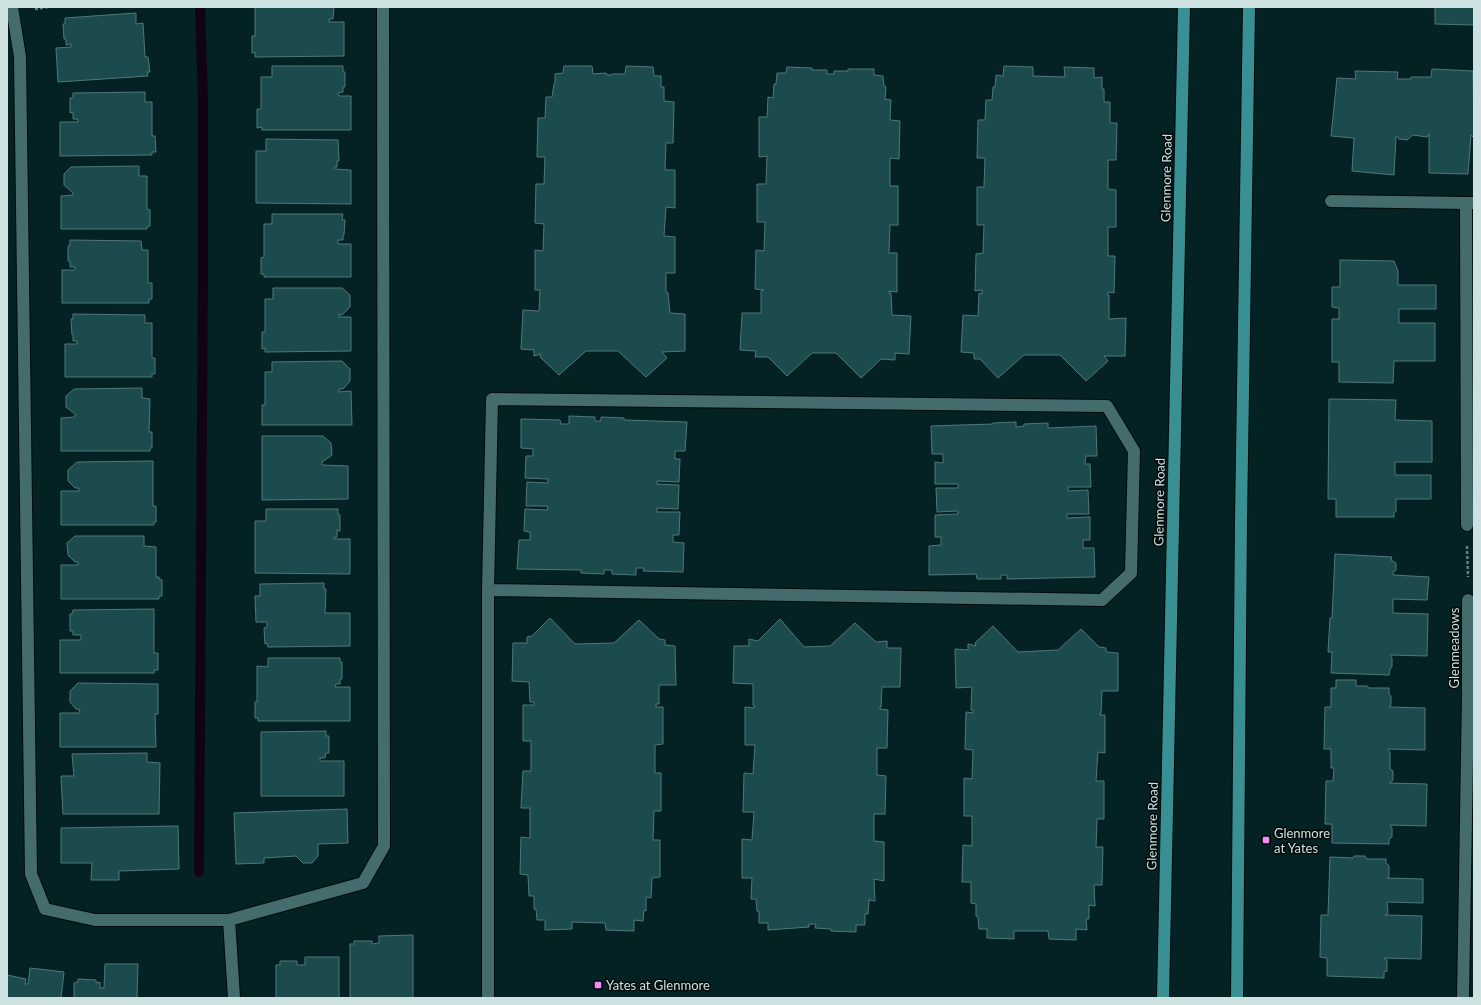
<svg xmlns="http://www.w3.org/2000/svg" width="1481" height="1005" font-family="Lato,sans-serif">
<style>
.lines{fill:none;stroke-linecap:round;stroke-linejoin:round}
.stream{stroke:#130214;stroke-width:10}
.building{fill:#1b4b4d;stroke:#517879}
.minor-casing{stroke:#000a0b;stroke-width:14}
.major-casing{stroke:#000a0b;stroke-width:14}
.path{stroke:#688182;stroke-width:2.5;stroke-dasharray:3 2;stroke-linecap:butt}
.minor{stroke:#456c6d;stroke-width:12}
.major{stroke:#389093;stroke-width:12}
.poi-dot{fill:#f18af4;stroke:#00090a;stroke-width:1.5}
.labels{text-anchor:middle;stroke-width:3;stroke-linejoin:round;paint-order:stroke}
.street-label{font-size:13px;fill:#cde1e1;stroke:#00090a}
.poi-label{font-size:13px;fill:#cde1e1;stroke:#00090a;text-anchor:start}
</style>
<rect width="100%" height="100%" fill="#042223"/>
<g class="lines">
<path class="stream" d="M 199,872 L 203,269 L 203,100 L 200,7"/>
</g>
<g class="building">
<path d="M 255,7 L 334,7 L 333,19 L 329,19 L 329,22 L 344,22 L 344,56 L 255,57 L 255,52 L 252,53 L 252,36 L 255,36 Z"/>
<path d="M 1435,7 L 1474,7 L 1474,25 L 1435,24 Z"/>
<path d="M 136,13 L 136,24 L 143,23 L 145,57 L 148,57 L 150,72 L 147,72 L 148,76 L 58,82 L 56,48 L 71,47 L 71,44 L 66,45 L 66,39 L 64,39 L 63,24 L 65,24 L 65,18 Z"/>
<path d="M 272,66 L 343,66 L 343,72 L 345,72 L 345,87 L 343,87 L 343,92 L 338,93 L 339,96 L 351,96 L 351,130 L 262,130 L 262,127 L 257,128 L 257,109 L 261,109 L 261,77 L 272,77 Z"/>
<path d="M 564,66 L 592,66 L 593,74 L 606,73 L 607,75 L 612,75 L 612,74 L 625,74 L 626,66 L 653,67 L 654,76 L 661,76 L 661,87 L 664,87 L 664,101 L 674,102 L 673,143 L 666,143 L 665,170 L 675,170 L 675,208 L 666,207 L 664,236 L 675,237 L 675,273 L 666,273 L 666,292 L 668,293 L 670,313 L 685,314 L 685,351 L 662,352 L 667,358 L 646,377 L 618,351 L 586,351 L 559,375 L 540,357 L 541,354 L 534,356 L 534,350 L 521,349 L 523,310 L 539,311 L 540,290 L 535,290 L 535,250 L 543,251 L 544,224 L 535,223 L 536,184 L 544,184 L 545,157 L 537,157 L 538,118 L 545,118 L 546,97 L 552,97 L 554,84 L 555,84 L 555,74 L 563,73 Z"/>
<path d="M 1004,66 L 1033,67 L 1033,76 L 1065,77 L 1064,67 L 1094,68 L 1094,78 L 1102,77 L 1102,89 L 1104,89 L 1104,102 L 1110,102 L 1110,123 L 1117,123 L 1116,160 L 1108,160 L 1108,189 L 1116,190 L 1116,227 L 1108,227 L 1108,256 L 1115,256 L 1114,293 L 1108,292 L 1108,295 L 1109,295 L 1109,319 L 1126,318 L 1125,356 L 1104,356 L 1108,361 L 1086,381 L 1060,355 L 1024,355 L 998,378 L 980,359 L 974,359 L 974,353 L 961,352 L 963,315 L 978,316 L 979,293 L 982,294 L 982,290 L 975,291 L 976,254 L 983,253 L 984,225 L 977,225 L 977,187 L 984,187 L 985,158 L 977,158 L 978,120 L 985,120 L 986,100 L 992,100 L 993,87 L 995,87 L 996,75 L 1003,76 Z"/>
<path d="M 787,67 L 812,68 L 812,70 L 827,70 L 827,74 L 834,74 L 834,71 L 848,71 L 848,69 L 874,69 L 874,75 L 883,76 L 884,86 L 886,87 L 885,99 L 891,100 L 890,120 L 900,121 L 899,159 L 890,158 L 890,186 L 898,186 L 898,225 L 890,225 L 889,253 L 897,253 L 897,292 L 889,291 L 889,293 L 891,293 L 892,315 L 911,316 L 909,354 L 895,353 L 895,360 L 881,359 L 861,378 L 836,353 L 812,353 L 787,376 L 768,357 L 755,357 L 756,351 L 740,350 L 742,313 L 761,313 L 761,291 L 764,290 L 755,289 L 756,250 L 764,251 L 765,222 L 757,222 L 757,184 L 766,184 L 767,156 L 759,157 L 759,117 L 767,117 L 768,97 L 773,98 L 774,84 L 776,84 L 777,73 L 786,73 Z"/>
<path d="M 1432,69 L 1473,71 L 1474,138 L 1471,135 L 1468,174 L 1429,173 L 1429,134 L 1427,137 L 1413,135 L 1407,140 L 1399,139 L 1397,136 L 1396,137 L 1394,175 L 1352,171 L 1354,138 L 1331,136 L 1337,78 L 1356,79 L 1355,71 L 1398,72 L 1397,79 L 1411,79 L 1411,77 L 1431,77 Z"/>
<path d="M 145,92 L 145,102 L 152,102 L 152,136 L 155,136 L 156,152 L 152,152 L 152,155 L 60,156 L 60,122 L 78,122 L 78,119 L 73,119 L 73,112 L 70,113 L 70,98 L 73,98 L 73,93 Z"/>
<path d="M 266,139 L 338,140 L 339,161 L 337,161 L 337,167 L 334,167 L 334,169 L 351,170 L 351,204 L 256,203 L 256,151 L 266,151 Z"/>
<path d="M 139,166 L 139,176 L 147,176 L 147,209 L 150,210 L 150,226 L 147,227 L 147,229 L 61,229 L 61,196 L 73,195 L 73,193 L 64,185 L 64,174 L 71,167 Z"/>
<path d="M 272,214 L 343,214 L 342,220 L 345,220 L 344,235 L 343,235 L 343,240 L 338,240 L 338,244 L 351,244 L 351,277 L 264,277 L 264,274 L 261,274 L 261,258 L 264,257 L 264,224 L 272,224 Z"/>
<path d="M 70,240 L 141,241 L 142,250 L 148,250 L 148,283 L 152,283 L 152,299 L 149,299 L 149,303 L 62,303 L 62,270 L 75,270 L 75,267 L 70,267 L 70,261 L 68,261 L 68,246 L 70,246 Z"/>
<path d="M 1340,260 L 1394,261 L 1398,271 L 1398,285 L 1436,285 L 1436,309 L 1399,309 L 1399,323 L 1435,323 L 1435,361 L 1394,361 L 1393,383 L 1339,382 L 1339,362 L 1332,362 L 1332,319 L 1339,319 L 1339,308 L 1332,307 L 1332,287 L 1340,287 Z"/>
<path d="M 273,288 L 342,288 L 350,295 L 350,307 L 342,315 L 339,314 L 339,317 L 351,317 L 351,351 L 265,352 L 265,348 L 262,349 L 262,332 L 265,332 L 265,299 L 273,299 Z"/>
<path d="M 73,314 L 145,315 L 145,323 L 152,323 L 152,358 L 155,358 L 155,374 L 152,374 L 152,377 L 65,377 L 65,344 L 77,344 L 77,341 L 73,341 L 73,335 L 72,335 L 71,319 L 73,319 Z"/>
<path d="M 342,361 L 350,369 L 350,381 L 343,389 L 339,389 L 339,392 L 351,391 L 352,425 L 262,425 L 262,405 L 265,405 L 265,372 L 272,372 L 272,362 Z"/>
<path d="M 142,388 L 142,398 L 150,399 L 149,432 L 152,432 L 152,448 L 150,448 L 150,451 L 61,451 L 61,418 L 75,417 L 75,414 L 66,407 L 66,396 L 74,389 Z"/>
<path d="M 1329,399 L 1396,400 L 1395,420 L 1432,421 L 1432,462 L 1395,462 L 1395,475 L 1431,475 L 1431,499 L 1396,499 L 1396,511 L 1394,513 L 1394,517 L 1336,517 L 1336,499 L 1328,499 Z"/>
<path d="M 569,416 L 595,417 L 595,421 L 601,421 L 601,417 L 624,418 L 624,420 L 687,422 L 685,451 L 675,451 L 675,459 L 680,459 L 679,482 L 657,481 L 657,484 L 679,485 L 678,509 L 657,508 L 657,512 L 680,512 L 679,535 L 673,535 L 673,542 L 684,543 L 683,572 L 643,571 L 644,568 L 636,568 L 636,575 L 612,574 L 612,570 L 604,570 L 604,574 L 581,573 L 581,570 L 517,569 L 519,540 L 530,540 L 530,532 L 524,531 L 525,509 L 547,510 L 548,506 L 526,506 L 527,482 L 548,483 L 548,479 L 525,478 L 526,456 L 533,456 L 533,449 L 521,448 L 521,419 L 560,420 L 561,424 L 569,424 Z"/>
<path d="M 1016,422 L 1016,427 L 1024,426 L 1024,424 L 1048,423 L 1048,428 L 1096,426 L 1097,456 L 1086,456 L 1085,464 L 1090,464 L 1091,487 L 1068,487 L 1068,491 L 1088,490 L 1089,514 L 1067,514 L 1067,518 L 1090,517 L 1090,540 L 1083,540 L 1083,548 L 1094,548 L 1095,577 L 1007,579 L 1007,575 L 1001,575 L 1001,579 L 977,579 L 976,574 L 929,575 L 929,546 L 941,545 L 941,537 L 935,537 L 935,515 L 958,514 L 958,511 L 937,512 L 936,488 L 958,488 L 958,484 L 935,484 L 935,462 L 943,463 L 943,454 L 932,454 L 931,426 L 993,424 L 993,423 Z"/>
<path d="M 262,436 L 323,436 L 331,443 L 332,455 L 322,462 L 322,465 L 348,466 L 348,499 L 262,500 Z"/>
<path d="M 153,461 L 153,506 L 156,506 L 156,522 L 154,522 L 154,525 L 61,525 L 61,491 L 79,491 L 79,488 L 75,488 L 68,481 L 68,470 L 77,462 Z"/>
<path d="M 266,509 L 338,509 L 338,515 L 340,515 L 340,531 L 337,530 L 337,537 L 334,537 L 334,539 L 350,539 L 350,574 L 255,573 L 255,521 L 266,521 Z"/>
<path d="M 75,536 L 144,536 L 144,546 L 156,547 L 156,577 L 159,577 L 159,579 L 162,580 L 162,596 L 159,596 L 159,599 L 61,599 L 61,565 L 78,565 L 78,562 L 75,562 L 68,555 L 67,543 Z"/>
<path d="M 1335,554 L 1392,557 L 1391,560 L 1396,563 L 1396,570 L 1393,572 L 1393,575 L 1429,577 L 1427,600 L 1393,599 L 1393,613 L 1428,614 L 1427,656 L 1390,655 L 1392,658 L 1392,667 L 1390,669 L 1389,675 L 1331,673 L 1332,652 L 1328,652 L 1330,618 L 1332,618 Z"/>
<path d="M 324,583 L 324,589 L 326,589 L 325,613 L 350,613 L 350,646 L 268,647 L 267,643 L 265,644 L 264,628 L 267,627 L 267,622 L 256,622 L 255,596 L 260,596 L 260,584 Z"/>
<path d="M 154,609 L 154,653 L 158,653 L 158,670 L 154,670 L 154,673 L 60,673 L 60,640 L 81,640 L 81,635 L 73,635 L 73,631 L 70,631 L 70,614 L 72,614 L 73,610 Z"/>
<path d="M 550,618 L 575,644 L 614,643 L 639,620 L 659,639 L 665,640 L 665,645 L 675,646 L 676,685 L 659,685 L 659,704 L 656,704 L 656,707 L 663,707 L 663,744 L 655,745 L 655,773 L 661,773 L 661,811 L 654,811 L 653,840 L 660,840 L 660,877 L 652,878 L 651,898 L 646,897 L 646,911 L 644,910 L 643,921 L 634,920 L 634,931 L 606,930 L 605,923 L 572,922 L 572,929 L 545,930 L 545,920 L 537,920 L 536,909 L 534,909 L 534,896 L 529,896 L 528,875 L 520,874 L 521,837 L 530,838 L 530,808 L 521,808 L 523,771 L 531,771 L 531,741 L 523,741 L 523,705 L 534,705 L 534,702 L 530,702 L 529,682 L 512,681 L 513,643 L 527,643 L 527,637 L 532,636 Z"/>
<path d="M 780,619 L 804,647 L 830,646 L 855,623 L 876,642 L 887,641 L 887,648 L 901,648 L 900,687 L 882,687 L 881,707 L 880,707 L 880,709 L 888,710 L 887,748 L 877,748 L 877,775 L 886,776 L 885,814 L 874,814 L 874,841 L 884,842 L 884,881 L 874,879 L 875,901 L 869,900 L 868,914 L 865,914 L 865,925 L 856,925 L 856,932 L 831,931 L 831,929 L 815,928 L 816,924 L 809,924 L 809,927 L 768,930 L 768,923 L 759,923 L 759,911 L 757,911 L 756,899 L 751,899 L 752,878 L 742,878 L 742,839 L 752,840 L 754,812 L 743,812 L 744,773 L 753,774 L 755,745 L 745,745 L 745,707 L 754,708 L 754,705 L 753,705 L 753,684 L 733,683 L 734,646 L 749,646 L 749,639 L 758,641 Z"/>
<path d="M 993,626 L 1018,652 L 1058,650 L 1081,629 L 1099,647 L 1106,648 L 1106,652 L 1118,653 L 1118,691 L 1102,691 L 1101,713 L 1100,713 L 1100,715 L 1105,715 L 1105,753 L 1098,752 L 1096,781 L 1104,781 L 1104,819 L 1097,819 L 1096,847 L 1103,847 L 1102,885 L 1094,885 L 1095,906 L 1089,905 L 1089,919 L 1086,919 L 1087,930 L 1076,929 L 1076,940 L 1049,939 L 1048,931 L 1014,931 L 1014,939 L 987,938 L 987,929 L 979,929 L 978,917 L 976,916 L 976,904 L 971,903 L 971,882 L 962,882 L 963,845 L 972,846 L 972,816 L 964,816 L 964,778 L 972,779 L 973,750 L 965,749 L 966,712 L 973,713 L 973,710 L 971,710 L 972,687 L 956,688 L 955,649 L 968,650 L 968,644 L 976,646 L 975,643 Z"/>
<path d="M 268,658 L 340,658 L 340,662 L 342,662 L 342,679 L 340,679 L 340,684 L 336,684 L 335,687 L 350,687 L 350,721 L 258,721 L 258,718 L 255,718 L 255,702 L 257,702 L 257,666 L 268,667 Z"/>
<path d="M 1336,680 L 1356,680 L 1356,686 L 1367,686 L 1369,688 L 1389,688 L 1389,694 L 1391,696 L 1391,705 L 1389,707 L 1425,708 L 1425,750 L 1388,749 L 1390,753 L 1390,769 L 1393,771 L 1393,780 L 1389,783 L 1427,784 L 1426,826 L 1390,825 L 1392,828 L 1392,837 L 1389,839 L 1389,844 L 1332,843 L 1332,824 L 1325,824 L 1326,781 L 1333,781 L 1334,768 L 1331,768 L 1331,749 L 1324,749 L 1325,707 L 1331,707 L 1331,688 L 1336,688 Z"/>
<path d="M 78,683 L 158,684 L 158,714 L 155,714 L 156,747 L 60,747 L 60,713 L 79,713 L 80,710 L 76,709 L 70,702 L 70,691 Z"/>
<path d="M 326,731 L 326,736 L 329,736 L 329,753 L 326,753 L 325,758 L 320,758 L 320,761 L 344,761 L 344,796 L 261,796 L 261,732 Z"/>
<path d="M 147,753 L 147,762 L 160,763 L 159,814 L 63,814 L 61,776 L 74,776 L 72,754 Z"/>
<path d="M 347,809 L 348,843 L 318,844 L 318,856 L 312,863 L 303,863 L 296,856 L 264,858 L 264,863 L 236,864 L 234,813 Z"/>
<path d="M 178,826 L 179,869 L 119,871 L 119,880 L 91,880 L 92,863 L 61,863 L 61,828 Z"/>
<path d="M 1354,856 L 1365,856 L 1367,859 L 1386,859 L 1386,863 L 1389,866 L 1389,877 L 1387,878 L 1423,879 L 1423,903 L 1387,902 L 1388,913 L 1385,915 L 1422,916 L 1421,959 L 1384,958 L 1387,960 L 1387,971 L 1384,972 L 1384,978 L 1327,976 L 1327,958 L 1320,957 L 1321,915 L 1328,915 L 1330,857 L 1353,858 Z"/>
<path d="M 413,935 L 413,998 L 350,998 L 350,944 L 354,944 L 354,941 L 372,941 L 372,944 L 379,943 L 379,936 Z"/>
<path d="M 305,957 L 339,957 L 339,998 L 276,998 L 276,965 L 280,965 L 280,961 L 297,961 L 297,965 L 305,965 Z"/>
<path d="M 105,964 L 138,964 L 137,998 L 74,998 L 74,983 L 78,982 L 78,979 L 96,980 L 96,983 L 100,982 L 100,988 L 104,988 Z"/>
<path d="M 30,968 L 64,972 L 61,998 L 7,998 L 7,975 L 26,979 L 25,984 L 28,984 Z"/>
</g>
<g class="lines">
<defs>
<g id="minor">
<path d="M 12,7 L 20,57 L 31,874 L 45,909 L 95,920 L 229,920 L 363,883 L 384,846 L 383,7"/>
<path d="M 1331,201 L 1466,203"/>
<path d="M 1467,525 L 1466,203 L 1474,203"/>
<path d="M 488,590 L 1102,600 L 1131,573 L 1134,451 L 1107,406 L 492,399 L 488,590 L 488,998"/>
<path d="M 1468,600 L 1468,696"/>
<path d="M 229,920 L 234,998"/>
<path d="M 1463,998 L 1468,696 L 1474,696"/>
</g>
<g id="major">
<path d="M 1163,998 L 1184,7"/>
<path d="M 1237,998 L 1241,519 L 1249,7"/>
</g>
</defs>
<use href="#minor" class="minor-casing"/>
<use href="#major" class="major-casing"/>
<g class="path">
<path d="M 35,9 L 48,7"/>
<path d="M 1467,546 L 1468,577"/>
</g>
<use href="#minor" class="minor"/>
<use href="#major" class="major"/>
</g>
<g class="poi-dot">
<rect x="1262" y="836" width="8" height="8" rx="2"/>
<rect x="594" y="981" width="8" height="8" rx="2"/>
</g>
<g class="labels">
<g class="street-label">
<text transform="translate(1166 178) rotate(-89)" y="5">Glenmore Road</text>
<text transform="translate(1159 502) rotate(-89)" y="5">Glenmore Road</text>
<text transform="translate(1454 648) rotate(-90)" y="5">Glenmeadows</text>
<text transform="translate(1152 826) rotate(-89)" y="5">Glenmore Road</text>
</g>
<g class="poi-label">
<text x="1274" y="838">Glenmore<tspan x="1274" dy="15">at Yates</tspan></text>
<text x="606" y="990">Yates at Glenmore</text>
</g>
</g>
<rect width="1481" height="1005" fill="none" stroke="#cde1e1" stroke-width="16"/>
</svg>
